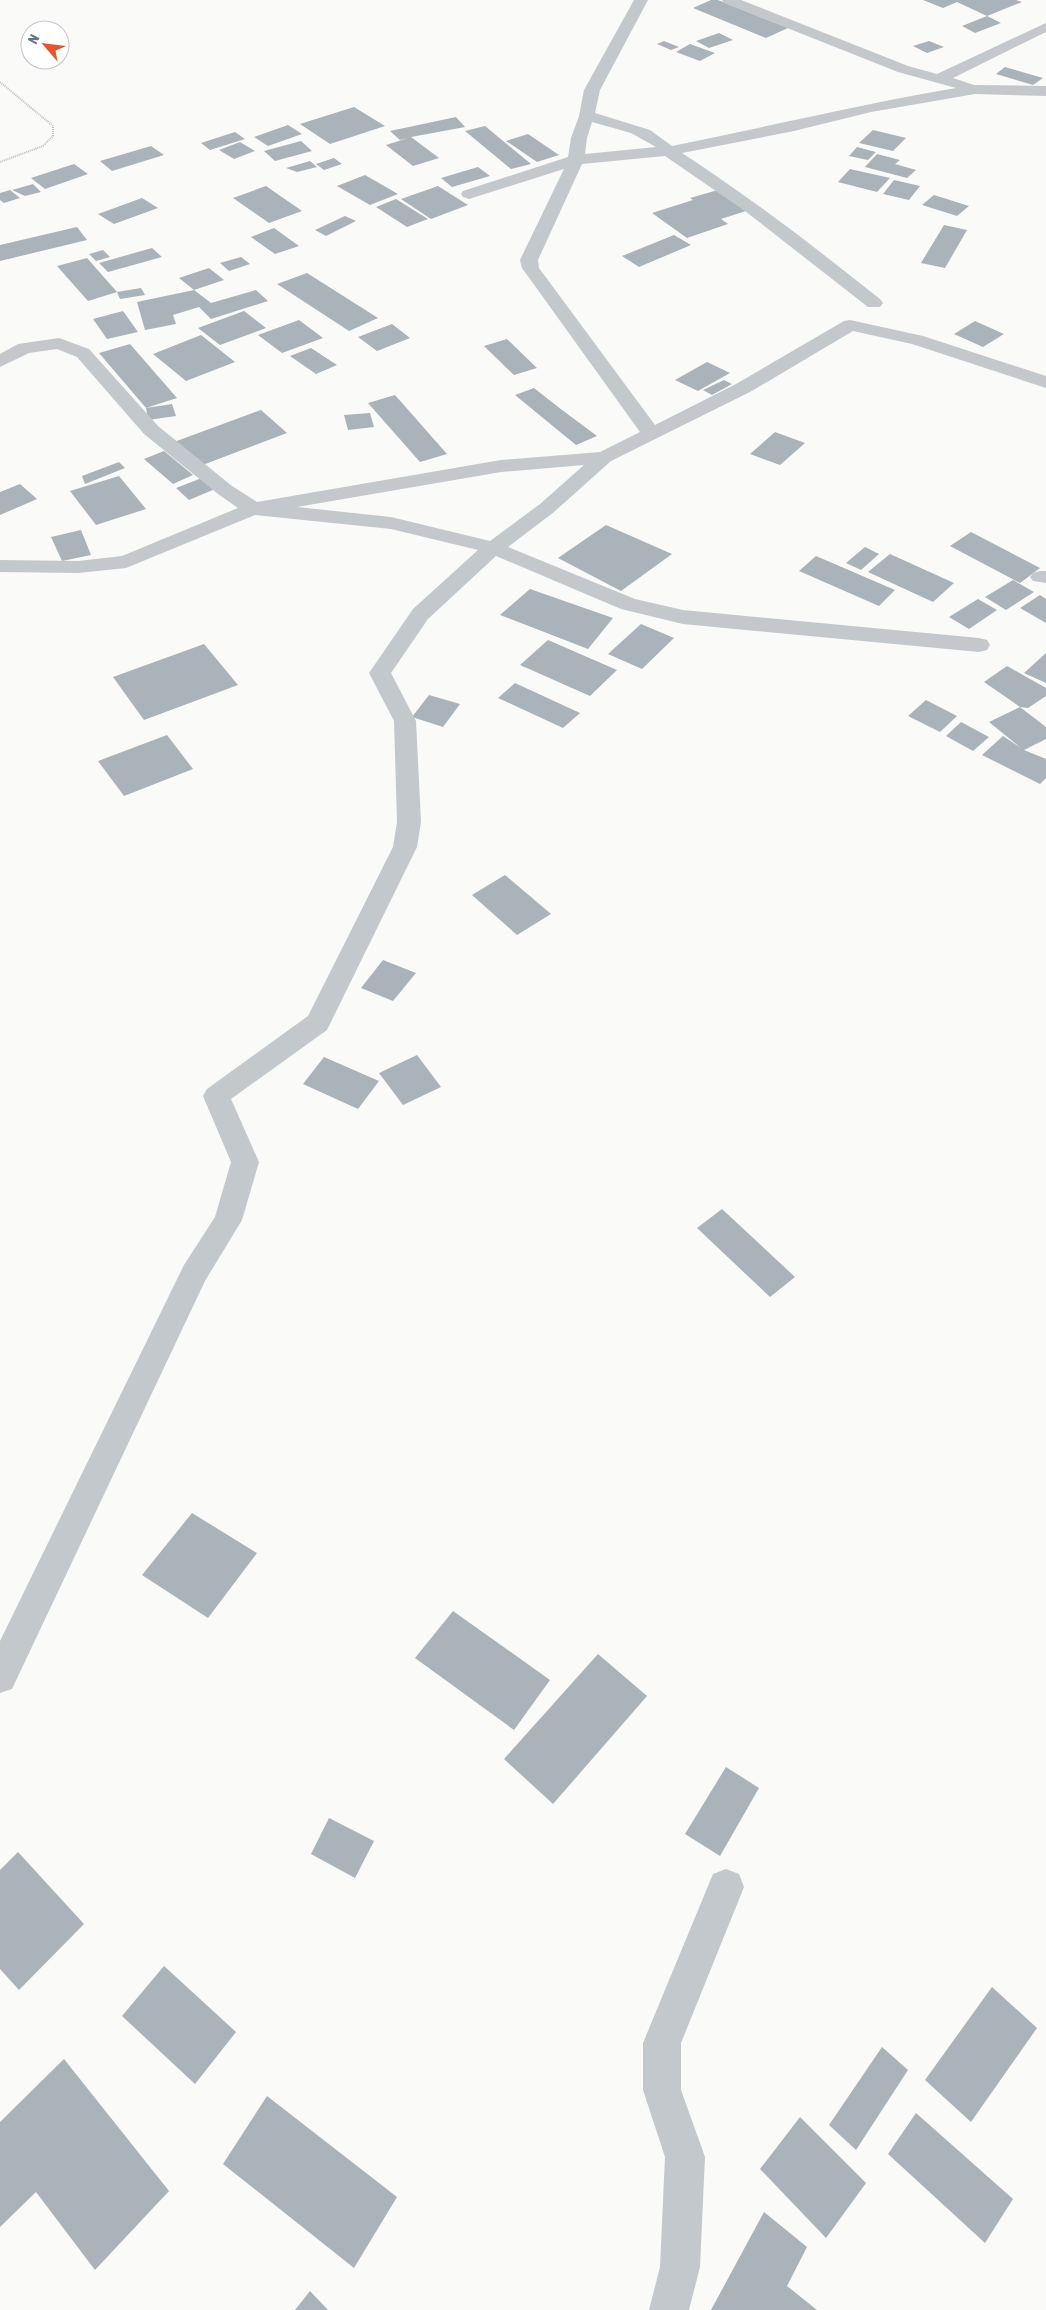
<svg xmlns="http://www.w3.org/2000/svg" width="1046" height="2310" font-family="'Asap Condensed',sans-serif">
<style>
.building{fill:#aab3b9}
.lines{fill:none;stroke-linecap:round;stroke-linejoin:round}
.path{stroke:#bbbfc2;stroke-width:2;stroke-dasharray:1 1;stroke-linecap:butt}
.minor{fill:#c3c8cc;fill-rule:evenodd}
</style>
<rect width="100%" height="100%" fill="#fafaf8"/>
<g class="building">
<path d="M 711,0 L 718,0 L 788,28 L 766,38 L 693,8 Z"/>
<path d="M 923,0 L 1016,0 L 1022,2 L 987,16 L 957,2 L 943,8 Z"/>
<path d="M 987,16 L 1001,23 L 975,33 L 962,26 Z"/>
<path d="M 719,33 L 733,40 L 709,48 L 696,41 Z"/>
<path d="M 664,41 L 679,47 L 671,50 L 657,44 Z"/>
<path d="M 929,41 L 944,47 L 927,53 L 913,46 Z"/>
<path d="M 690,44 L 715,53 L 700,61 L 676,52 Z"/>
<path d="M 1005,67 L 1043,78 L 1033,85 L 996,74 Z"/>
<path d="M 354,107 L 385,126 L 330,144 L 300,124 Z"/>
<path d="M 456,117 L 465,127 L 411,137 L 439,158 L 413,166 L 386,145 L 408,138 L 400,140 L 390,131 Z"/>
<path d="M 288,125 L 302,134 L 268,146 L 254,137 Z"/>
<path d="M 485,126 L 531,164 L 511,169 L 465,131 Z"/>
<path d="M 873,130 L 906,138 L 893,151 L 859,143 Z"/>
<path d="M 235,132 L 245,139 L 210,150 L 201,143 Z"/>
<path d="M 528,134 L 559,155 L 537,162 L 506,141 Z"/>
<path d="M 301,141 L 312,151 L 275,161 L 264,151 Z"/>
<path d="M 240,142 L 255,151 L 234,159 L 219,150 Z"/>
<path d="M 151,146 L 164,155 L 112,171 L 100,161 Z"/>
<path d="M 857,147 L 876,152 L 868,160 L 849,156 Z"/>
<path d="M 877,154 L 900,160 L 895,164 L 916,170 L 907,178 L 865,167 Z"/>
<path d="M 334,158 L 342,164 L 324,170 L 316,164 Z"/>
<path d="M 310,161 L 317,167 L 297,172 L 286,168 Z"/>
<path d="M 74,164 L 88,174 L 45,189 L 31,178 Z"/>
<path d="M 478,167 L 490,176 L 452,187 L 441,178 Z"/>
<path d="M 850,169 L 890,178 L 877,192 L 838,182 Z"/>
<path d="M 365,175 L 398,194 L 370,205 L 337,186 Z"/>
<path d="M 894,180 L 920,186 L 909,200 L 883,194 Z"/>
<path d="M 33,184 L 41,192 L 25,196 L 12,190 Z"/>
<path d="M 266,186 L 302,211 L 269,223 L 233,198 Z"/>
<path d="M 438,186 L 468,205 L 431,219 L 401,199 Z"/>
<path d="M 10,190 L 20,198 L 4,203 L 0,200 L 0,193 Z"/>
<path d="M 718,190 L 749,210 L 721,219 L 728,224 L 687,238 L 652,213 L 693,200 L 690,198 Z"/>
<path d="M 934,195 L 969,206 L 957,216 L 922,205 Z"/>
<path d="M 142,198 L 158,208 L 114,224 L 98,214 Z"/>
<path d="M 396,199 L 428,219 L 407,227 L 376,207 Z"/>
<path d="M 345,216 L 356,221 L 326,236 L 315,230 Z"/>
<path d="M 944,225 L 967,230 L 945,268 L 921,263 Z"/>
<path d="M 77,227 L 87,240 L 0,261 L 0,245 Z"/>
<path d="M 274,228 L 299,246 L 275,254 L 251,237 Z"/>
<path d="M 674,235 L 691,245 L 639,267 L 622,256 Z"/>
<path d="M 152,248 L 162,257 L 108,272 L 99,263 Z"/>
<path d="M 103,250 L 110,257 L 96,261 L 89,254 Z"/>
<path d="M 241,257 L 250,264 L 229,271 L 220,263 Z"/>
<path d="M 87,258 L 117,292 L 88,301 L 57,266 Z"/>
<path d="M 209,268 L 224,280 L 194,290 L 179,278 Z"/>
<path d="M 307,273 L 378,318 L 349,331 L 277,284 Z"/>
<path d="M 141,288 L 145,295 L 120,299 L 117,292 Z"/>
<path d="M 194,290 L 211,303 L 256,290 L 268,301 L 211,319 L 199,307 L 173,315 L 176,324 L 145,330 L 137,302 Z"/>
<path d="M 123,311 L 138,332 L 107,339 L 93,319 Z"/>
<path d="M 244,311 L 266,328 L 220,345 L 198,328 Z"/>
<path d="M 299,320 L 323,338 L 282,353 L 258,335 Z"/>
<path d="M 975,321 L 1004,334 L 983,347 L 954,334 Z"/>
<path d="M 392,324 L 410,338 L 377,351 L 358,337 Z"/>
<path d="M 201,335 L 235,362 L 186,381 L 153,354 Z"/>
<path d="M 507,339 L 537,368 L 514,375 L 484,346 Z"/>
<path d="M 130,344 L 177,398 L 146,408 L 172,404 L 176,416 L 148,420 L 146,408 L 99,353 Z"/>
<path d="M 311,348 L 337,365 L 316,374 L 290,356 Z"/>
<path d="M 707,362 L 730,373 L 698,391 L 675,380 Z"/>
<path d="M 724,380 L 732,384 L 712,395 L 703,390 Z"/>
<path d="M 534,388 L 562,410 L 597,436 L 576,445 L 515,395 Z"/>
<path d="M 395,395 L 447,454 L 420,462 L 368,403 Z"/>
<path d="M 261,410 L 287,433 L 200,466 L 174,442 Z"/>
<path d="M 370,413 L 374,427 L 348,430 L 344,415 Z"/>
<path d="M 775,432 L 805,443 L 780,465 L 750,454 Z"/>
<path d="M 164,451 L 193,475 L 173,484 L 144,459 Z"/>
<path d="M 119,462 L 125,468 L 85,484 L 82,476 Z"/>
<path d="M 119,476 L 146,509 L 96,525 L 70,491 Z"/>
<path d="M 202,478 L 215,489 L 189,500 L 176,488 Z"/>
<path d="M 20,484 L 37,499 L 0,515 L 0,492 Z"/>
<path d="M 606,525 L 672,554 L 621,591 L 558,558 Z"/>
<path d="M 81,530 L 91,555 L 62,561 L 51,537 Z"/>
<path d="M 971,532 L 1040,568 L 1020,583 L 950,546 Z"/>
<path d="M 865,547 L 879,554 L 861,570 L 846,563 Z"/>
<path d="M 890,554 L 954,583 L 933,602 L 868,572 Z"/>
<path d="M 816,556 L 895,590 L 879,606 L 799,571 Z"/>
<path d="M 1013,580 L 1034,592 L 1006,610 L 985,597 Z"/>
<path d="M 530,589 L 613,618 L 588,649 L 500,615 Z"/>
<path d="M 1040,595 L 1046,599 L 1046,623 L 1020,608 Z"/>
<path d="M 978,599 L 997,610 L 969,629 L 949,617 Z"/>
<path d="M 641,624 L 674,638 L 642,669 L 608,654 Z"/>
<path d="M 548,640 L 617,670 L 590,696 L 520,665 Z"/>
<path d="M 204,644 L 238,685 L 144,720 L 113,677 Z"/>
<path d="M 1046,653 L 1046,683 L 1024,673 Z"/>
<path d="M 1007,666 L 1046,688 L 1046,696 L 1028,708 L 1020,707 L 984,682 Z"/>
<path d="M 515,683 L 580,713 L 563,728 L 498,698 Z"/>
<path d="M 429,695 L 460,704 L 443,727 L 412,717 Z"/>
<path d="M 926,700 L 957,716 L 940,732 L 908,716 Z"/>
<path d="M 1020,707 L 1046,727 L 1046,739 L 1024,750 L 1046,759 L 1046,778 L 1040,784 L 982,755 L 1003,736 L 1021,748 L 989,722 Z"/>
<path d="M 961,722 L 989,737 L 973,751 L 946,736 Z"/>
<path d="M 167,735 L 193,769 L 124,796 L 98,761 Z"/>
<path d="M 505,875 L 551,914 L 517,935 L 472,895 Z"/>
<path d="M 383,960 L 416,973 L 393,1001 L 361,988 Z"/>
<path d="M 417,1055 L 441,1087 L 403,1105 L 379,1073 Z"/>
<path d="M 324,1057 L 379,1081 L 358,1109 L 303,1084 Z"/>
<path d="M 722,1209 L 795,1277 L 770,1297 L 697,1228 Z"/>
<path d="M 192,1513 L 257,1553 L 208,1618 L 142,1575 Z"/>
<path d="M 453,1611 L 550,1680 L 514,1730 L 415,1658 Z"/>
<path d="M 598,1654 L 647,1696 L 553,1804 L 504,1759 Z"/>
<path d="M 726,1767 L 759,1788 L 720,1856 L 685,1834 Z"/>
<path d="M 329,1818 L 374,1841 L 355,1878 L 311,1854 Z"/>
<path d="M 18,1852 L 84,1924 L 19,1990 L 0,1969 L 0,1870 Z"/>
<path d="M 164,1966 L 236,2032 L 195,2084 L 122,2016 Z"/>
<path d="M 992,1987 L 1037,2028 L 971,2122 L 925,2080 Z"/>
<path d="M 882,2047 L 908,2070 L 856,2150 L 829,2125 Z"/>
<path d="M 64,2059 L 169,2191 L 95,2270 L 36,2192 L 0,2227 L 0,2122 Z"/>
<path d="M 267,2096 L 397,2197 L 354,2268 L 223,2164 Z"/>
<path d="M 916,2113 L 1013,2199 L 985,2243 L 888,2154 Z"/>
<path d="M 800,2117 L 866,2183 L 826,2238 L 760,2169 Z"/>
<path d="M 764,2212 L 807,2247 L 787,2286 L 817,2310 L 711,2310 Z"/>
<path d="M 310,2291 L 328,2310 L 295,2310 Z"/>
</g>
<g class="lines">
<path class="path" d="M 0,82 L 53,126 L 53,136 L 43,146 L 0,162"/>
<g class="minor">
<path d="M 634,0 L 648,0 L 600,90 L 595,113 L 650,130 L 672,146 C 767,127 861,104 956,88 L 898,72 L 724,3 L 722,0 L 741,0 L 908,66 L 937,74 L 1046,23 L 1046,32 L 953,78 L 974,85 L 1046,86 L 1046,96 L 975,94 L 871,112 L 794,131 L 682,153 C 751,198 816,248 880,299 L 883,303 L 880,307 L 868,307 L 745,211 L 665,156 L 582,164 L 538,260 L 539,268 L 655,425 L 736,384 L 844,321 L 850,320 L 923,336 L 1046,376 L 1046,388 L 912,344 L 853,331 L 750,392 L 611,461 L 554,512 L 508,547 L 635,599 L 683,610 L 979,638 L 987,640 L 990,645 L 987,650 L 979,652 L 683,624 L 621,609 L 496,556 L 428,619 L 391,673 L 416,721 L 421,822 L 417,847 L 327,1030 L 231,1099 L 259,1162 L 242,1220 L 205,1281 L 12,1689 L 0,1693 L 0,1641 L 184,1265 L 215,1217 L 231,1162 L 203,1096 L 207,1089 L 308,1016 L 393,847 L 397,822 L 394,721 L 369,673 L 413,609 L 478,550 L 391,529 L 255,515 L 126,568 L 78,573 L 0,572 L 0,560 L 78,561 L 122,556 L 238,508 L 218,494 L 144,434 L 77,357 L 57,349 L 29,353 L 0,367 L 0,354 L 18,344 L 59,338 L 89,349 L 158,426 L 232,486 L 257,502 L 501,460 L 600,452 L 640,432 L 522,268 L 520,260 L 564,169 L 469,199 L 463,197 L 461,194 L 463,191 L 568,157 L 571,138 L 579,116 L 584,90 ZM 592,122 L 631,133 L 656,147 L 585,154 L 587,138 ZM 584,465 L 540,504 L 490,541 L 391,517 L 297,507 L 501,472 Z"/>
<path d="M 1040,571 L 1046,571 L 1046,583 L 1033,581 L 1030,577 L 1033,573 Z"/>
<path d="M 726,1869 L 739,1874 L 744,1887 L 681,2043 L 681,2090 L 705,2157 L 700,2267 L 689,2310 L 649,2310 L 660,2267 L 665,2157 L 643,2090 L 643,2043 L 713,1874 Z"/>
</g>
</g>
<g transform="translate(45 45) rotate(298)"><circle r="24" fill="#ffffff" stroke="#c1c8cd"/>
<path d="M0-4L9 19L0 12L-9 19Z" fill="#e4572e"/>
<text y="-8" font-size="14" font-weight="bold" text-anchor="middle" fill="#657683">N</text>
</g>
</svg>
